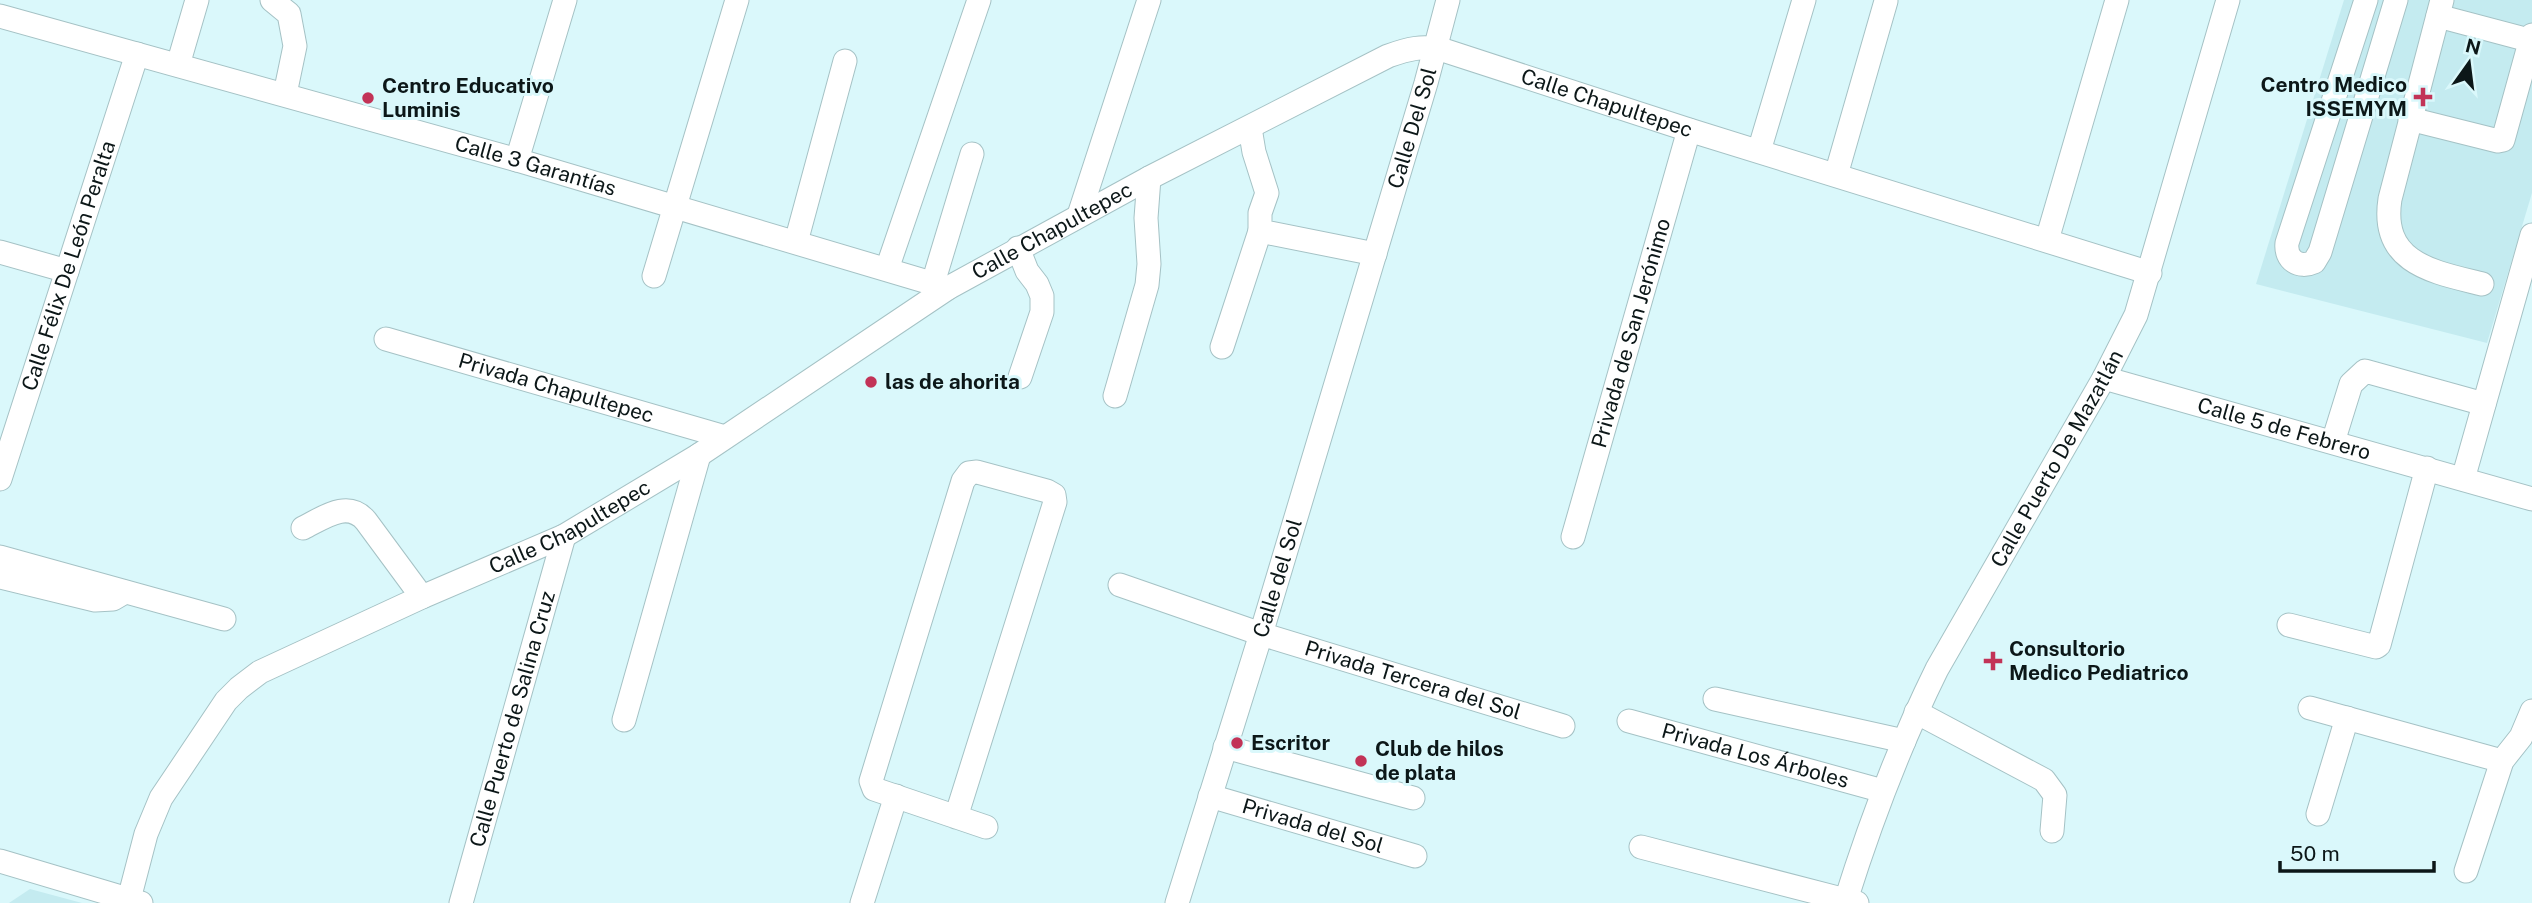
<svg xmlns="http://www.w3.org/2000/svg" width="2532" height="903" font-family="'Public Sans',sans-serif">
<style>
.built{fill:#c4ebf0}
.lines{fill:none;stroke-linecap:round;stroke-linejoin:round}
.minor-casing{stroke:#a5c2c5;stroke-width:25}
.minor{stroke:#fff;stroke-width:23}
.poi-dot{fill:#c23357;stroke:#daf8fb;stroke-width:2.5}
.labels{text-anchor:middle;stroke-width:6;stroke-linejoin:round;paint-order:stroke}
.poi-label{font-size:21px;font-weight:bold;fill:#0c1718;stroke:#daf8fb;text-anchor:start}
.street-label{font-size:21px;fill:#0c1718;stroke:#daf8fb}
</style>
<rect width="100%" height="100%" fill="#daf8fb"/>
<g class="built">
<path d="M 2344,0 L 2532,0 L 2532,193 L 2487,343 L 2256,284 Z"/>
<path d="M 30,889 L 82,903 L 9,903 Z"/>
</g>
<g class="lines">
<defs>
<g id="minor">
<path d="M 272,0 L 289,14 L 295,46 L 285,94"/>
<path d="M 2366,0 L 2287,243 C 2285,260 2299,269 2314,262 L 2320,252 L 2396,0"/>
<path d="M 2442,0 L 2390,199 C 2380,264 2434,272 2482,284"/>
<path id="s1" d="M 0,16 L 517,160 L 948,288"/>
<path d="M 2438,16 L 2532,41"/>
<path d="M 178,65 L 197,0"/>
<path d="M 2410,119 L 2498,141 L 2503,140 L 2532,35"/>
<path d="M 1250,128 L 1254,152 L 1267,193 L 1260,213 L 1260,231 L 1375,254"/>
<path d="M 1759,151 L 1804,0"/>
<path d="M 517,160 L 565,0"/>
<path d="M 1836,175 L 1886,1"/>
<path d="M 1079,215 L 1149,0"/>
<path d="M 2047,240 L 2117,0"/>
<path d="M 796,242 L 845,61"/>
<path d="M 1018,248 L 1027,271 L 1037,284 L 1042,296 L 1042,312 L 1020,377"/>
<path d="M 0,252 L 67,271"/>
<path d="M 887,269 L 979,0"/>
<path d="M 654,276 L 737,0"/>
<path d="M 933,283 L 972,154"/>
<path id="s2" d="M 386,339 L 725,437"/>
<path d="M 1222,347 L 1260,231"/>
<path id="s3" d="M 2104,378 L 2532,499"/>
<path d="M 1115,396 L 1147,285 L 1149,264 L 1146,218 L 1149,178"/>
<path d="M 2333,442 L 2351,384 L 2365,371 L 2484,404"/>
<path id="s4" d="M 0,479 L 137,54"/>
<path d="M 2463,479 L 2532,235"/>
<path d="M 303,528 C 323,518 348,499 366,521 L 422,597"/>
<path id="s5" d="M 1573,537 L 1689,130"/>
<path d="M 0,557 L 224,619"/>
<path d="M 0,577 L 95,600 L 113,599 L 125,592"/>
<path id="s6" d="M 1120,585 L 1261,634 L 1563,726"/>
<path d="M 2289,625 L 2376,647 L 2379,645 L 2427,468"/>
<path d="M 1715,699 L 1904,741"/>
<path d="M 2310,708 L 2502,761"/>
<path d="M 1916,712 L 2044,780 L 2055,795 L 2052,831"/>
<path d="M 624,720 L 699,455"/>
<path id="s7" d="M 1629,721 L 1883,791"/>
<path d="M 1225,747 L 1413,798"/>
<path id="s8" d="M 1210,796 L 1415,856"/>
<path d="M 2318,814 L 2347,718"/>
<path d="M 956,817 L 1055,502 L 1054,495 L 1047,491 L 977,472 L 969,473 L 963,481 L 871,781 L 874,789 L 986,827"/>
<path d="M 1641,847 L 1857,903"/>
<path d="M 0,861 L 141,903"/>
<path d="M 2466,871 L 2502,761 L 2521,737 L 2532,711"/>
<path id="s9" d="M 128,903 L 146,834 L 161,798 L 226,701 L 239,688 L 260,672 L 422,597 L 564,536 L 699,455 L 948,288 L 1149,178 L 1388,56 C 1408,49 1422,45 1443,50 L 1689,130 L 2150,273"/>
<path id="s10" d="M 461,903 L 564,536"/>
<path d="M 862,903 L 896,796"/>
<path id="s11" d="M 1177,903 L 1261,634 L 1426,83 L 1448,0"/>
<path id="s12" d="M 1845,903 C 1870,823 1900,744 1937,669 L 2104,378 L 2136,315 L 2228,0"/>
</g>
</defs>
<use href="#minor" class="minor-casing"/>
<use href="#minor" class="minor"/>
</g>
<g class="poi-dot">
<path d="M2419.5 86.5h7v7h7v7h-7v7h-7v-7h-7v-7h7z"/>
<circle cx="368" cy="98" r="7"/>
<circle cx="871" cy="382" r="7"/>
<path d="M1989.5 650.5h7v7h7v7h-7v7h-7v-7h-7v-7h7z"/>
<circle cx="1237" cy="743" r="7"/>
<circle cx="1361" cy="761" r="7"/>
</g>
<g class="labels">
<g class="poi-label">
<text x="2407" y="92" text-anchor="end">Centro Medico<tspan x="2407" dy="24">ISSEMYM</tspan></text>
<text x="382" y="93">Centro Educativo<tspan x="382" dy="24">Luminis</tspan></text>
<text x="885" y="389">las de ahorita</text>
<text x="2009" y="656">Consultorio<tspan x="2009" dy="24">Medico Pediatrico</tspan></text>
<text x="1251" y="750">Escritor</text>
<text x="1375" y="756">Club de hilos<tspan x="1375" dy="24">de plata</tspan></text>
</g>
<g class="street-label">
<text dy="7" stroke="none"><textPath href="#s9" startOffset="1788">Calle Chapultepec</textPath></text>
<text dy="7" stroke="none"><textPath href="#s11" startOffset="810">Calle Del Sol</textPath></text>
<text dy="7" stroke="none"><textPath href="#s1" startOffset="556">Calle 3 Garantías</textPath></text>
<text dy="7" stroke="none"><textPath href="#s9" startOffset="1181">Calle Chapultepec</textPath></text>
<text dy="7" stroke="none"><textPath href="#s4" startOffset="224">Calle Félix De León Peralta</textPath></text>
<text dy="7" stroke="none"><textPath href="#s5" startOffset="212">Privada de San Jerónimo</textPath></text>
<text dy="7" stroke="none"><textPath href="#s2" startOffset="177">Privada Chapultepec</textPath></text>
<text dy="7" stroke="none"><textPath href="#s3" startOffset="187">Calle 5 de Febrero</textPath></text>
<text dy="7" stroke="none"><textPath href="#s12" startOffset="494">Calle Puerto De Mazatlán</textPath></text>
<text dy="7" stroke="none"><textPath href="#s9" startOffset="614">Calle Chapultepec</textPath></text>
<text dy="7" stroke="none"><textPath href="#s11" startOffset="340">Calle del Sol</textPath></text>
<text dy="7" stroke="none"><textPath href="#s6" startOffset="308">Privada Tercera del Sol</textPath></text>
<text dy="7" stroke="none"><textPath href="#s10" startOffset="191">Calle Puerto de Salina Cruz</textPath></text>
<text dy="7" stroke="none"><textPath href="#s7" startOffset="131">Privada Los Árboles</textPath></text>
<text dy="7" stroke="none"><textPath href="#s8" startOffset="107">Privada del Sol</textPath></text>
</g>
</g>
<g transform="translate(2469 63) rotate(14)" stroke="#daf8fb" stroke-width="5" paint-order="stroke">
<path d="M0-5L12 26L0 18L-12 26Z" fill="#0c1718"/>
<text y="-10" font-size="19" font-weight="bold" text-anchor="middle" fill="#0c1718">N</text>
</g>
<path d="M2280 861v10h154v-10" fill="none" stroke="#0c1718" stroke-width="3.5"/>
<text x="2290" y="861" font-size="21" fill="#0c1718" stroke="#daf8fb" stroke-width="5" paint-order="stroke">50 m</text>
</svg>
